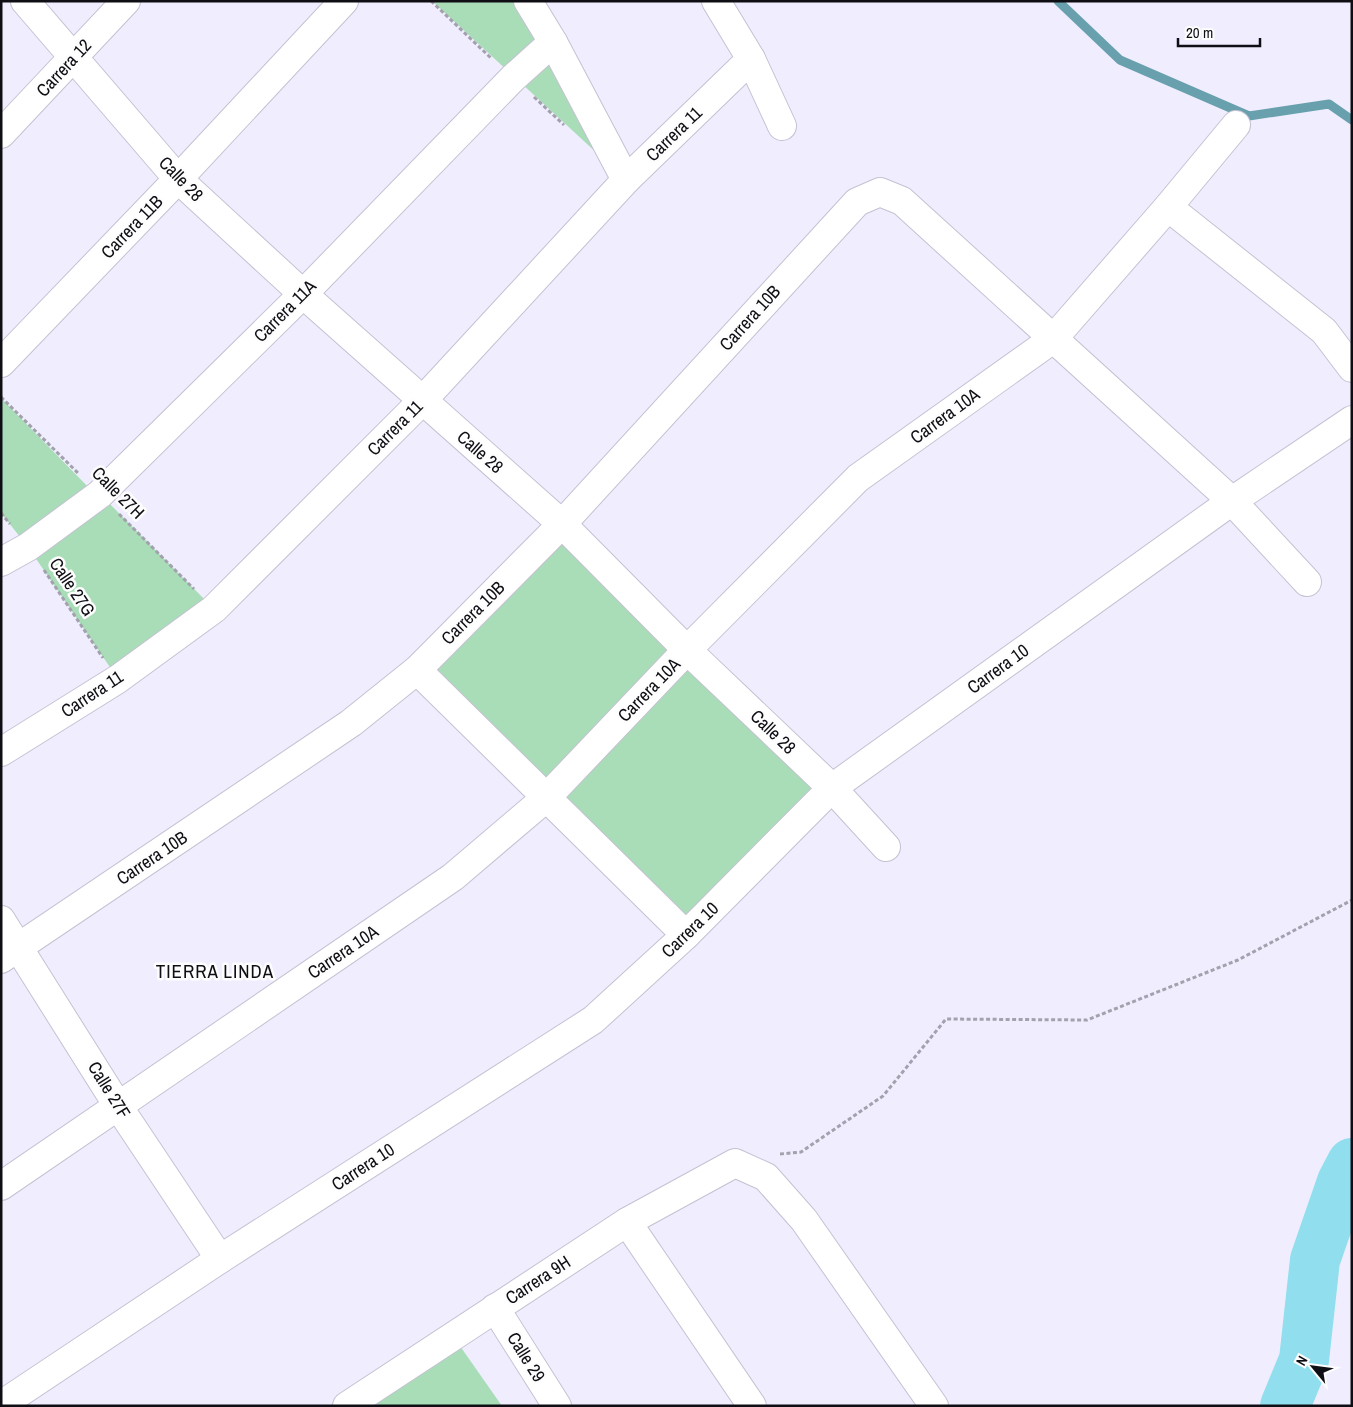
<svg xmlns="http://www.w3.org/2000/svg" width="1353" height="1407" font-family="'Archivo Narrow',sans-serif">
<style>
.green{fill:#a9ddb8}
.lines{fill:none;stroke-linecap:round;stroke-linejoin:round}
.stream{stroke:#69a0ad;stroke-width:9}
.river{stroke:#90deee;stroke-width:50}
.minor-casing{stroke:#c4c2d2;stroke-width:30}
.tertiary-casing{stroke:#c4c2d2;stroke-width:30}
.path{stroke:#a2a1ad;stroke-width:3;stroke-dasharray:4 2.5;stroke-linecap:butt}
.minor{stroke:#fff;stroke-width:28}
.tertiary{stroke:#fff;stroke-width:28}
.labels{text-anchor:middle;stroke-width:5;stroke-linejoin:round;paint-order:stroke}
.street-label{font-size:18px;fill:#0f0e14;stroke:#fdfdfd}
.neighbourhood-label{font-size:19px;letter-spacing:1px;fill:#0f0e14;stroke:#fdfdfd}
</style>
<rect width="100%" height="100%" fill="#f0eefe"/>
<g class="green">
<path d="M 432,1 L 528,1 L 626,180 Z"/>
<path d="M 1,398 L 93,492 L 100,494 L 214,609 L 118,679 L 28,547 L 1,513 Z"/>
<path d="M 562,524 L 832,788 L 686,935 L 417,670 Z"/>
<path d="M 453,1336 L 502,1406 L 378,1406 L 369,1392 Z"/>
</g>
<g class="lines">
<path class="stream" d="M 1058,1 L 1120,60 L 1249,116 L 1329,104 L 1352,120"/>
<path class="river" d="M 1285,1406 L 1304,1360 L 1315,1260 L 1342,1182 L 1352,1163"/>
<defs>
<g id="minor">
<path d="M 25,1 L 178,179 L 303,294 L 562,524 L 687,650 L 832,788 L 886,847"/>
<path d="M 528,1 L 553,42 L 626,180"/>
<path d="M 716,1 L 751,59 L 782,126"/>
<path d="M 1168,207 L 1324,331 L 1352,368"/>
<path d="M 1,363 L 178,179 L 344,1"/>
<path d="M 1,562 L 28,547 L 100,494 L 303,294 L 513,78 L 553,42"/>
<path d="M 417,670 L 686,935"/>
<path d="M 1,752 L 118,679 L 214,609 L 422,401 L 626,180 L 751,59"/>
<path d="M 1,920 L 118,1106 L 220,1259"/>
<path d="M 1,959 L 351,723 L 417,670 L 562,524 L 857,202 L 880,192 L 902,201 L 1232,501 L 1307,582"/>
<path d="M 1,1186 L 453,877 L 547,797 L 687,650 L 858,478 L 1053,339 L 1168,207 L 1236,125"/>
<path d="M 627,1222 L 752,1406"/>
<path d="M 495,1308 L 557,1406"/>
<path d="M 1,1405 L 220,1259 L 593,1020 L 686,935 L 832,788 L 1232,501 L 1352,420"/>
<path d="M 347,1406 L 627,1222 L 735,1163 L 766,1177 L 804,1220 L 934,1406"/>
</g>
<path id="tertiary" d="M 1,134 L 126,1"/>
</defs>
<use href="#minor" class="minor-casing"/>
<use href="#tertiary" class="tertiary-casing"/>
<g class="path">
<path d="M 431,1 L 492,59"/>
<path d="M 534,97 L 564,125"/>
<path d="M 1,397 L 79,474"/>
<path d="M 1,513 L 10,524"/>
<path d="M 119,514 L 194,589"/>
<path d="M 44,570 L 103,658"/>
<path d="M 780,1154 L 801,1152 L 883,1096 L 946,1019 L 1087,1020 L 1238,960 L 1352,900"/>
</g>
<use href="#minor" class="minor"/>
<use href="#tertiary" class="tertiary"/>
</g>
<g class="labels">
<g class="street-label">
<text transform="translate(64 68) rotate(-47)" y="6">Carrera 12</text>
<text transform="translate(674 134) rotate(-44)" y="6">Carrera 11</text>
<text transform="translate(181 179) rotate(46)" y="6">Calle 28</text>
<text transform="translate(132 227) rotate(-46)" y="6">Carrera 11B</text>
<text transform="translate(285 311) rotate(-45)" y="6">Carrera 11A</text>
<text transform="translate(750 318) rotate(-48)" y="6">Carrera 10B</text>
<text transform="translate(945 416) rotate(-36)" y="6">Carrera 10A</text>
<text transform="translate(395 428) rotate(-45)" y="6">Carrera 11</text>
<text transform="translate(480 452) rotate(41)" y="6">Calle 28</text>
<text transform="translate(118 493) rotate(45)" y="6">Calle 27H</text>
<text transform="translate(72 587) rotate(56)" y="6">Calle 27G</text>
<text transform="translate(473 613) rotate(-45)" y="6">Carrera 10B</text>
<text transform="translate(998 669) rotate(-36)" y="6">Carrera 10</text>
<text transform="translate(649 690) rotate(-46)" y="6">Carrera 10A</text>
<text transform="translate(92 694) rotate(-33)" y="6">Carrera 11</text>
<text transform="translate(773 732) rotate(44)" y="6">Calle 28</text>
<text transform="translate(152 858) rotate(-34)" y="6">Carrera 10B</text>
<text transform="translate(690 930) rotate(-44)" y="6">Carrera 10</text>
<text transform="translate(343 952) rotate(-34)" y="6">Carrera 10A</text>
<text transform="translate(109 1090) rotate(58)" y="6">Calle 27F</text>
<text transform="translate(363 1167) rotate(-33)" y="6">Carrera 10</text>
<text transform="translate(538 1280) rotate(-33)" y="6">Carrera 9H</text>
<text transform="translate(526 1357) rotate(58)" y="6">Calle 29</text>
</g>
<g class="neighbourhood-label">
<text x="215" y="978">TIERRA LINDA</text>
</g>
</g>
<rect width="1353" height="1407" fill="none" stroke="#0f0e14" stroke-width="5"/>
<g transform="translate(1313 1367) rotate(299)" stroke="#fdfdfd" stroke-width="4" paint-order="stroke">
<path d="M0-4L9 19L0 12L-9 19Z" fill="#0f0e14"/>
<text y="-8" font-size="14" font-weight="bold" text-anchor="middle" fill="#0f0e14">N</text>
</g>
<path d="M1178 38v8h82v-8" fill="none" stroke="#0f0e14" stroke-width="2.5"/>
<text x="1186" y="38" font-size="15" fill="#0f0e14" stroke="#fdfdfd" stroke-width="4" paint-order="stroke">20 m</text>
</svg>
